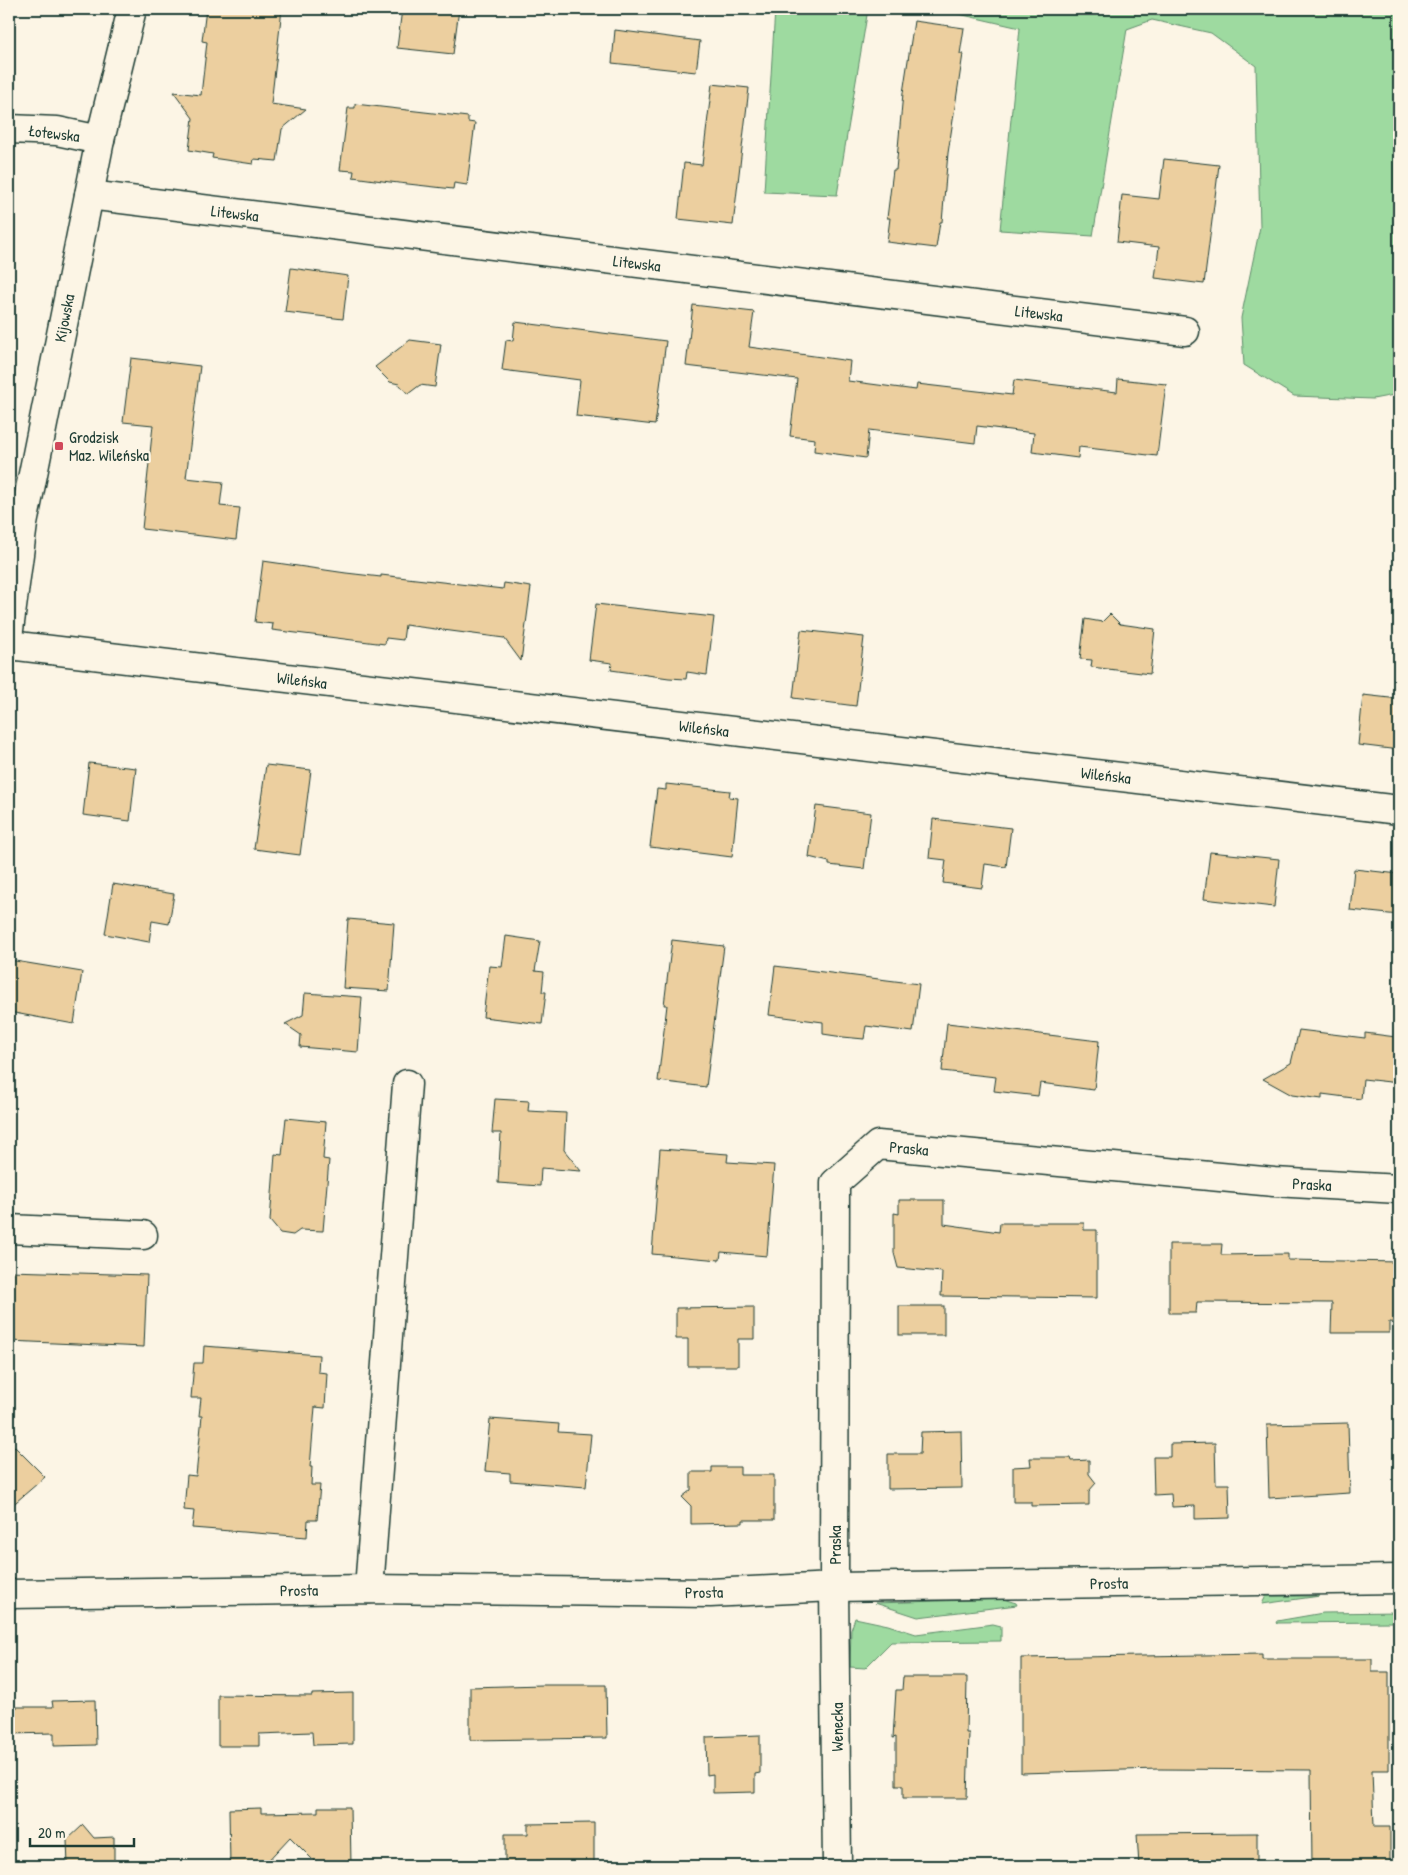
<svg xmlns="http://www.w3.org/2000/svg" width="1408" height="1875" font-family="'Patrick Hand',sans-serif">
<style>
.green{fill:#9edaa0;stroke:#5e8c6a}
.building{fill:#eccf9f;stroke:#1f3d34}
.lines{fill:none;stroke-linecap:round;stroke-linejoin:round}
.minor-casing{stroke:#1f3d34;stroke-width:31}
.minor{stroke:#fcf5e5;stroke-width:28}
.poi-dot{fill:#d1495b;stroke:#fcf5e5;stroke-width:2}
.labels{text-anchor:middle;stroke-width:4.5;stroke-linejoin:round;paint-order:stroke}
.street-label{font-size:16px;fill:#1f3d34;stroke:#fcf5e5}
.poi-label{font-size:16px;fill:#1f3d34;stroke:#fcf5e5;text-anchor:start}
</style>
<rect width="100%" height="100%" fill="#fcf5e5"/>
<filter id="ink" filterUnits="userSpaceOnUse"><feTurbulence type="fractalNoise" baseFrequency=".02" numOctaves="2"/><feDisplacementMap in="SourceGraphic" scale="10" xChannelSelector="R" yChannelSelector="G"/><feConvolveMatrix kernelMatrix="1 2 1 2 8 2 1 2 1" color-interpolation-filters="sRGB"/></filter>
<g filter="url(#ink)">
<g class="green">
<path d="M 775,9 L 868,9 L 837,195 L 764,192 Z"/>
<path d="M 937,9 L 1399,9 L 1399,394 L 1373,399 L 1294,396 L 1244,365 L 1241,318 L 1260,227 L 1256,66 L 1211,33 L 1152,20 L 1127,29 L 1093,236 L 1000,230 L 1020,28 Z"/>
<path d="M 1266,1596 L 1320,1596 L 1262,1604 Z"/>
<path d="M 1003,1599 L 1016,1603 L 1017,1605 L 918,1617 L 875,1603 Z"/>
<path d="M 1399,1612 L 1399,1628 L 1393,1622 L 1276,1623 L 1277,1621 L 1323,1613 Z"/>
<path d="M 855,1618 L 888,1625 L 916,1634 L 993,1624 L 1001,1626 L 1001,1641 L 891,1642 L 865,1668 L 850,1667 L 851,1630 Z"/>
</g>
<g class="building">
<path d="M 206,9 L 282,9 L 271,104 L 306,109 L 282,129 L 277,161 L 254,159 L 253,164 L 212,158 L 213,154 L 189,150 L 193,118 L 174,92 L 201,95 L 207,42 L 202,41 Z"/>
<path d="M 402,9 L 459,9 L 453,54 L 397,48 Z"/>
<path d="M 914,21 L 964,28 L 960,54 L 963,54 L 948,153 L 942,222 L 940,222 L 936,248 L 887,242 L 890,218 L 887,218 L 893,170 L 896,170 L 903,93 Z"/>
<path d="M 615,30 L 700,41 L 696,72 L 612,63 Z"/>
<path d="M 712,84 L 749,88 L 733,225 L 678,219 L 684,163 L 702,165 Z"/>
<path d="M 355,104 L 468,117 L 468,122 L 475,123 L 467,185 L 454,183 L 453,189 L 390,182 L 353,177 L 354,171 L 340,170 L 348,108 L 355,108 Z"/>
<path d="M 1164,159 L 1219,165 L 1204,284 L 1155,278 L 1159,247 L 1117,242 L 1122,195 L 1159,199 Z"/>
<path d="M 291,268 L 348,276 L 343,319 L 285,312 Z"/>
<path d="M 693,305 L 754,312 L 749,347 L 850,361 L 848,381 L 916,390 L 917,384 L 1012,395 L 1014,380 L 1117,392 L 1118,379 L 1166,384 L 1157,456 L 1079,447 L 1078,458 L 1032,452 L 1034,433 L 977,426 L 975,443 L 869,430 L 866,458 L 814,451 L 815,439 L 790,436 L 797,379 L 686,366 Z"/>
<path d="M 515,322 L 666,341 L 655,425 L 576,416 L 580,380 L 502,370 L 506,340 L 513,341 Z"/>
<path d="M 410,340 L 441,344 L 435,387 L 420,385 L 408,394 L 399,384 L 390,382 L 375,367 Z"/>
<path d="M 131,358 L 200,366 L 186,478 L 223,482 L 220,506 L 240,508 L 236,540 L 142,529 L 153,425 L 123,422 Z"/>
<path d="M 263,561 L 346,573 L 381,577 L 381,575 L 503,589 L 504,583 L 531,587 L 521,661 L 504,638 L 405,625 L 403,640 L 386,638 L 385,644 L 272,630 L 273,624 L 255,622 Z"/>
<path d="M 596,604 L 714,617 L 707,675 L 687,672 L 686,679 L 669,678 L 611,670 L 612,663 L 589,660 Z"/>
<path d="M 1110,614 L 1120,624 L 1155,629 L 1150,674 L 1091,667 L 1092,660 L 1080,659 L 1085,619 L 1102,622 Z"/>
<path d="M 801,630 L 864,637 L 856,706 L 793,698 Z"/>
<path d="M 1363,695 L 1399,699 L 1399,750 L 1358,745 Z"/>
<path d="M 89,763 L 136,768 L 130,821 L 83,815 Z"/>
<path d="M 266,765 L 311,770 L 300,855 L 254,849 Z"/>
<path d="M 666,784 L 730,791 L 729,797 L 738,798 L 732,857 L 650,847 L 657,789 L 666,790 Z"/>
<path d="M 816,806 L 871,813 L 864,869 L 829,865 L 829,862 L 809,857 Z"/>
<path d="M 933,819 L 1011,828 L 1006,867 L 985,864 L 982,888 L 943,883 L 946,860 L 929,858 Z"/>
<path d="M 1210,852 L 1279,859 L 1274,907 L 1204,899 Z"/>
<path d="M 1354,869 L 1399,874 L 1399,915 L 1350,910 Z"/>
<path d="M 113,884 L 174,894 L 169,924 L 152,921 L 149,942 L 105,934 Z"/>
<path d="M 348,919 L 394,923 L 389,991 L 343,988 Z"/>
<path d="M 506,936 L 540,941 L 535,971 L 544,972 L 542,992 L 546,992 L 542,1024 L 483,1017 L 489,966 L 502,967 Z"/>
<path d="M 672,940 L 724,946 L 706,1087 L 658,1081 L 667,1005 L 664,1005 Z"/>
<path d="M 9,960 L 82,972 L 74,1024 L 9,1012 Z"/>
<path d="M 775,966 L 919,984 L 913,1032 L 866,1026 L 864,1039 L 843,1037 L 823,1034 L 823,1022 L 769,1015 Z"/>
<path d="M 305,993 L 362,997 L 358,1052 L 300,1047 L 301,1035 L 285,1024 L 303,1015 Z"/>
<path d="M 947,1023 L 1099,1041 L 1094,1090 L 1040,1083 L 1038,1096 L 994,1091 L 996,1077 L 942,1071 Z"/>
<path d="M 1299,1030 L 1365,1038 L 1365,1033 L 1396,1037 L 1396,1045 L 1399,1045 L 1399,1083 L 1363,1079 L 1361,1099 L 1322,1094 L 1322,1099 L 1292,1095 L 1263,1079 L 1291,1063 Z"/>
<path d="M 495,1099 L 529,1101 L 528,1111 L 566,1113 L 564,1150 L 581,1171 L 541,1168 L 540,1186 L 498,1183 L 501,1133 L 492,1133 Z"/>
<path d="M 286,1118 L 326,1122 L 323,1159 L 329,1160 L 323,1231 L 300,1230 L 293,1235 L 280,1233 L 270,1221 L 275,1154 L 282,1155 Z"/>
<path d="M 660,1149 L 728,1154 L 727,1162 L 774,1165 L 767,1256 L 721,1252 L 720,1260 L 652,1254 Z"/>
<path d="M 899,1200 L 944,1200 L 944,1224 L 999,1232 L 1000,1223 L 1084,1223 L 1084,1230 L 1097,1230 L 1097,1298 L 941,1296 L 942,1272 L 898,1268 L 894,1253 L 894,1213 L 899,1214 Z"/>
<path d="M 1169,1244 L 1222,1244 L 1221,1255 L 1288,1254 L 1288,1260 L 1399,1262 L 1399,1323 L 1389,1322 L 1389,1333 L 1331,1333 L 1332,1303 L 1197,1302 L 1196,1313 L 1169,1313 Z"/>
<path d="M 9,1271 L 147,1275 L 144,1347 L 9,1341 Z"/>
<rect x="899" y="1306" width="45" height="29"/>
<path d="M 754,1307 L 754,1339 L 738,1339 L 738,1366 L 688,1366 L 688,1339 L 676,1339 L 676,1308 Z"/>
<path d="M 204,1346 L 319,1355 L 318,1372 L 327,1373 L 325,1408 L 315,1407 L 310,1467 L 312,1467 L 311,1485 L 320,1485 L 317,1520 L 308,1520 L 307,1537 L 192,1528 L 194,1511 L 184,1510 L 187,1475 L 196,1476 L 202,1416 L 199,1416 L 201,1398 L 191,1398 L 194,1363 L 203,1363 Z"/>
<path d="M 490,1419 L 559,1424 L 558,1432 L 591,1434 L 586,1487 L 510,1481 L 510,1473 L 485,1471 Z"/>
<path d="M 1348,1423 L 1350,1493 L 1269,1498 L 1267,1425 Z"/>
<path d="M 961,1431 L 962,1488 L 888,1489 L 888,1454 L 920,1454 L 921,1432 Z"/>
<path d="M 9,1441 L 45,1477 L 9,1508 Z"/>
<path d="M 1215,1443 L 1216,1484 L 1229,1484 L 1230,1518 L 1195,1519 L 1195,1506 L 1172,1507 L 1171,1494 L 1154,1495 L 1153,1457 L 1170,1457 L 1170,1444 Z"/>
<path d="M 1030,1458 L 1070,1458 L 1071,1461 L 1089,1460 L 1089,1474 L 1096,1483 L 1089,1491 L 1089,1505 L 1031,1506 L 1031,1502 L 1013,1502 L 1013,1467 L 1031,1466 Z"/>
<path d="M 712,1467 L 740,1467 L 740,1475 L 774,1475 L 774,1520 L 743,1520 L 743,1523 L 691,1524 L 691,1506 L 682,1497 L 691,1490 L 691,1472 L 712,1472 Z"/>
<path d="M 1262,1654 L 1262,1659 L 1372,1659 L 1372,1672 L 1389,1672 L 1389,1770 L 1372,1770 L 1374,1827 L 1390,1827 L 1390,1864 L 1312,1866 L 1311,1770 L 1158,1769 L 1021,1773 L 1021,1658 Z"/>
<path d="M 903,1677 L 967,1677 L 966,1733 L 969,1733 L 967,1798 L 903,1798 L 903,1785 L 896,1785 L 896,1737 L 893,1738 L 896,1690 L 902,1690 Z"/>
<path d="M 543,1685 L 606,1685 L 607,1738 L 470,1740 L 470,1687 Z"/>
<path d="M 353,1693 L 353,1744 L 313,1745 L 312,1732 L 259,1734 L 259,1746 L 218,1746 L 218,1695 L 312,1696 L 312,1694 Z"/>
<path d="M 95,1700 L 96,1745 L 54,1746 L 54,1733 L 9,1734 L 9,1707 L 53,1707 L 52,1701 Z"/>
<path d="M 760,1735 L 760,1773 L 755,1774 L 755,1792 L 713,1793 L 713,1774 L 707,1775 L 706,1737 Z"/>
<path d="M 318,1807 L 350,1807 L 351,1866 L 319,1866 L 290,1837 L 263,1866 L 230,1866 L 229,1809 L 261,1808 L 261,1813 L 318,1812 Z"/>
<path d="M 594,1823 L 594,1866 L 505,1866 L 505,1834 L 528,1834 L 528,1824 Z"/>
<path d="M 83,1825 L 94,1838 L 114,1837 L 114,1866 L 68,1866 L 67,1840 Z"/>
<path d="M 1257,1833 L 1257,1866 L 1139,1866 L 1137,1834 Z"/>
</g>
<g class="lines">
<defs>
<g id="minor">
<path d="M 9,129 L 57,131 L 100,140"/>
<path d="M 89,195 L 1185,331"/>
<path d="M 9,630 L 23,524 L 100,140 L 132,9"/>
<path d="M 9,645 L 1399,810"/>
<path d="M 9,1229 L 143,1235"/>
<path d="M 369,1589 L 407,1084"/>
<path d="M 9,1594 L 369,1589 L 710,1593 L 834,1587 L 1399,1579"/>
<path d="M 837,1866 L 834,1587 L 835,1183 L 878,1145 L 1274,1182 L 1399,1189"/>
</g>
</defs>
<use href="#minor" class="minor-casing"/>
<use href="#minor" class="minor"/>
</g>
</g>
<rect class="poi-dot" x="54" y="441" width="10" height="10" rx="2.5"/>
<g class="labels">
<g class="street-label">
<text transform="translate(54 133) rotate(7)" y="6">Łotewska</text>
<text transform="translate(235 213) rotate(7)" y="6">Litewska</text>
<text transform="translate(637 263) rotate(7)" y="6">Litewska</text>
<text transform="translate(1039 313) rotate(7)" y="6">Litewska</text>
<text transform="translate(64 318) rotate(-79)" y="6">Kijowska</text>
<text transform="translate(302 680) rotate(7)" y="6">Wileńska</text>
<text transform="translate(704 728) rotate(7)" y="6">Wileńska</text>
<text transform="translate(1106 775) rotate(7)" y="6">Wileńska</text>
<text transform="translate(909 1148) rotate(5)" y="6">Praska</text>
<text transform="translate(1312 1184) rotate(3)" y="6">Praska</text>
<text transform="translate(835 1545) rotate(-90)" y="6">Praska</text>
<text transform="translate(1109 1583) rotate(-1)" y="6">Prosta</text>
<text transform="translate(299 1590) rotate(-1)" y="6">Prosta</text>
<text transform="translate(704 1592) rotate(-1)" y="6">Prosta</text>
<text transform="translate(837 1727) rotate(-90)" y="6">Wenecka</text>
</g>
<g class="poi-label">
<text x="69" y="443">Grodzisk<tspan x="69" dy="18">Maz. Wileńska</tspan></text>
</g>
</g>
<rect width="1408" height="1875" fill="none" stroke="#fcf5e5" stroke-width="30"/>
<rect x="15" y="15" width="1378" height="1845" fill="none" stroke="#1f3d34" stroke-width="2" filter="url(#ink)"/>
<path d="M30 1838v8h104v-8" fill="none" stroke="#1f3d34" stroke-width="2.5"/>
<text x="38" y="1838" font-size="15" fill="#1f3d34" stroke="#fcf5e5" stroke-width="4" paint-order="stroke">20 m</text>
</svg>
